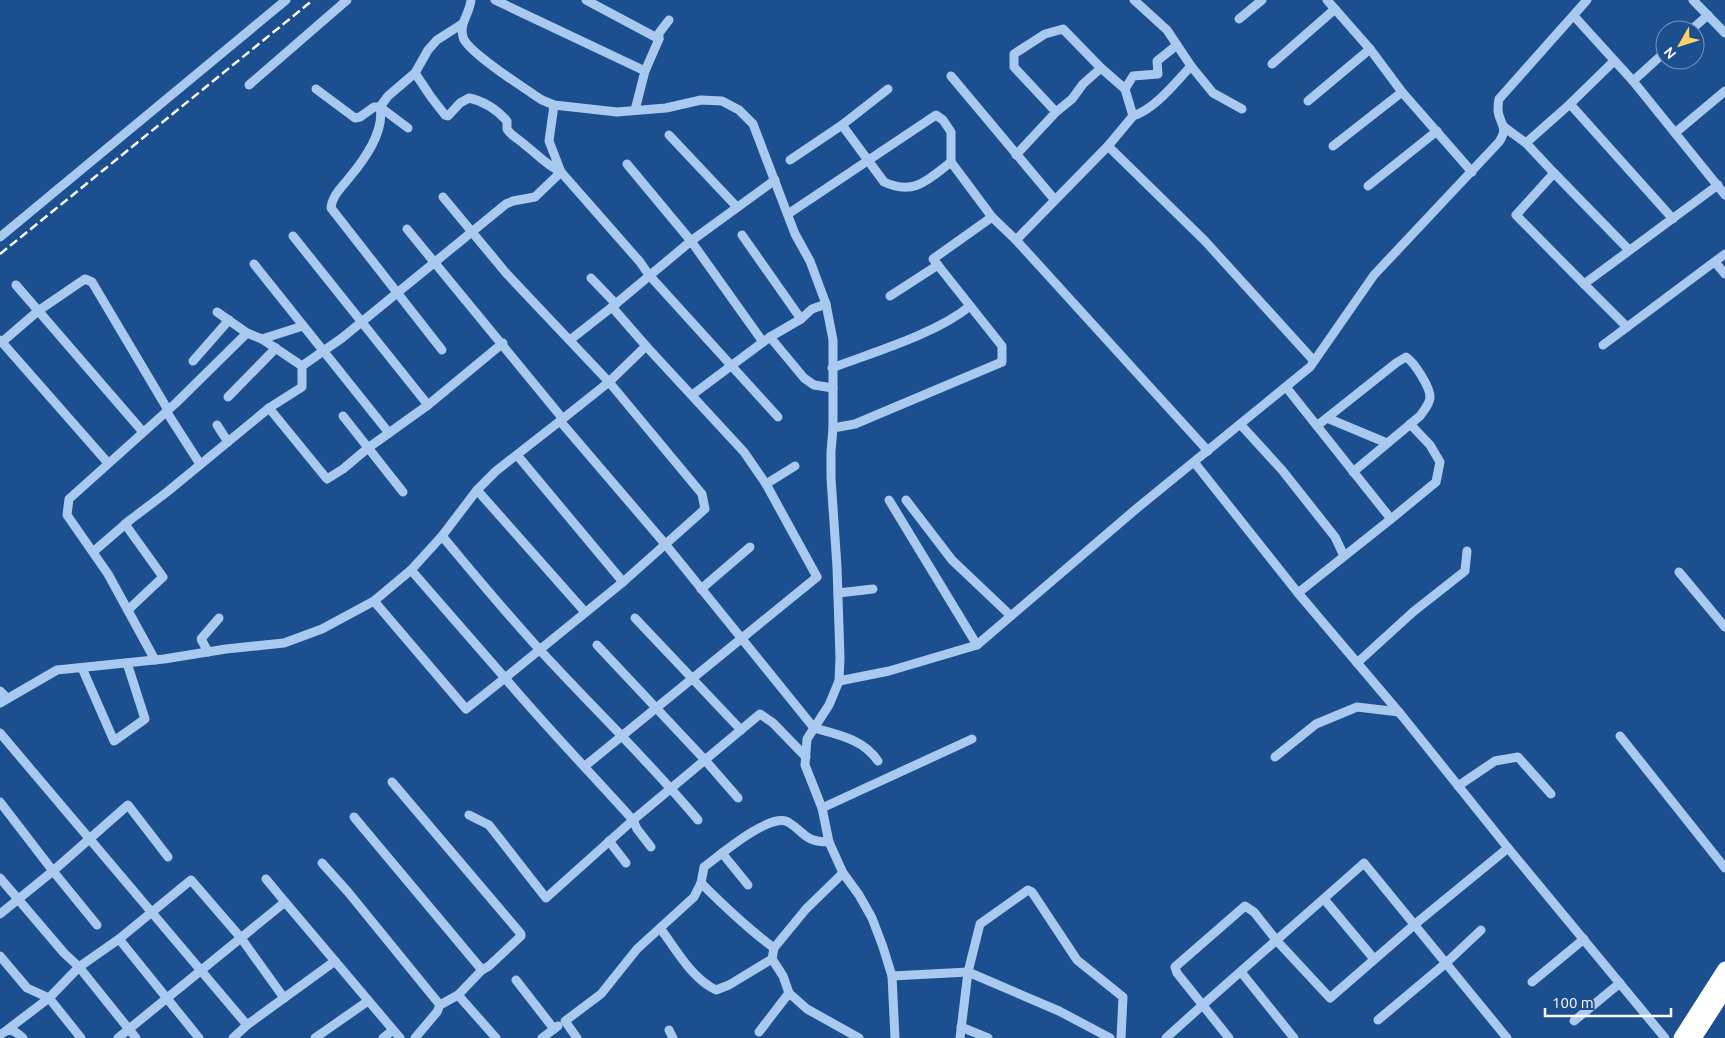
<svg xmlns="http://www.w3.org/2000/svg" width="1725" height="1038" font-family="Ubuntu,sans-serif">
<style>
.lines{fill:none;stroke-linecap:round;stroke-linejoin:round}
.minor{stroke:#a9c9ee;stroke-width:9}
.highway{stroke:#fff;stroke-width:15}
.rail{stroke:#fff;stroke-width:2.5;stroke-dasharray:9 4;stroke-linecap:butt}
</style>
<rect width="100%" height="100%" fill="#1b4f8f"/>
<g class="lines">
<g class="minor">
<path d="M 471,0 C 470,13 459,23 463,37 C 466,51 527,90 542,100 L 554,105 L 617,112 L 666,108 L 701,100 L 722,101 L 739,110 L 753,124 L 795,234 L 810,261 L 826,304 L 833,340 L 833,428 L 831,452 L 831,478 L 837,567 L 840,658 L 839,681 L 829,705 L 807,739 L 805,765 L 822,808 L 829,842 L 843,873 L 859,895 L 872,918 L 883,947 L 892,976 L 895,1038"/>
<path d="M 495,0 L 645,71 L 635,110"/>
<path d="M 586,0 L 659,39"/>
<path d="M 1134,0 L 1167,30 L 1191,66 L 1213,93 L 1242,109"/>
<path d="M 1327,0 L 1370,49 L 1402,92 L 1472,172"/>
<path d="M 1693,0 L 1725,33"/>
<path d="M 1574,16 L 1633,81 L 1725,195"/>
<path d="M 1239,19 L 1262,0"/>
<path d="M 1691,30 L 1708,15"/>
<path d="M 1272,64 L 1335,9"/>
<path d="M 645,71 L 659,39 L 659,33 L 669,20"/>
<path d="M 415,73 L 431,97 L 445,115 L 448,116 L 460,103 L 469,98 C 484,101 497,110 507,121 L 507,129 C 511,136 519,139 525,145 C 537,154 546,165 561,172"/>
<path d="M 951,76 L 1054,199"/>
<path d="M 1633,81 L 1665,52"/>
<path d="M 249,85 L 347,0"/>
<path d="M 316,89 L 355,118 L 360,117 L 374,107 L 380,107 L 408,128"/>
<path d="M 1125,89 L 1133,76 L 1158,74 L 1157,61 L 1177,45"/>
<path d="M 1308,101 L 1370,49"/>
<path d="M 1570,104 L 1673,219"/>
<path d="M 554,105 L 549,141 L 561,172 L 640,262 L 649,275 L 778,417"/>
<path d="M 1056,112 L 1014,67 L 1014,54 L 1045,34 L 1063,29 L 1101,68 L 1125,89 L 1133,116"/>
<path d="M 842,125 L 884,182 C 914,196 928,180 951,162"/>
<path d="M 1504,127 L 1526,143 L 1554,173 L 1516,215 L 1584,284 L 1718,185"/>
<path d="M 1675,133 L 1725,91"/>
<path d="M 669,135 L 736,206"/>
<path d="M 1526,143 L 1570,104 L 1614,61"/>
<path d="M 1108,146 L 1205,241 L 1314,361"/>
<path d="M 1333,146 L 1402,92"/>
<path d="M 1016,155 L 1056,112 L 1072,99 L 1083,84 L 1101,68"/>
<path d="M 790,160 L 842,125 L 888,89"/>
<path d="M 627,164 L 691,241 L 763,342"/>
<path d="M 1554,173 L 1629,250"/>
<path d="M 1368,186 L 1437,131"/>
<path d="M 788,214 L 936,115 L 943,120 L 951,132 L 951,162 L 992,217"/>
<path d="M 407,229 L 563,419"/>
<path d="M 742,235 L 801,319"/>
<path d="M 293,236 L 428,405"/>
<path d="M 0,237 L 286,0"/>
<path d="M 1016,240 L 1108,146 L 1133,116 C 1155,109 1175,83 1191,66"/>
<path d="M 1715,262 L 1725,274"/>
<path d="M 254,264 L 389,433"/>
<path d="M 591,278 L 616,304"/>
<path d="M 1584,284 L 1627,327"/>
<path d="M 16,285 L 143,432"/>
<path d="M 890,296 L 938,265"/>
<path d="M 217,312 L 247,333"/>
<path d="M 770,337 L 804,378 L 814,385 L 833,388"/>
<path d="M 262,339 L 303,326"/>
<path d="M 0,340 L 108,463"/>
<path d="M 570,340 L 612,307"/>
<path d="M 2,342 L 38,311 L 79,283 L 85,279 L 92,282 L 168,410"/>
<path d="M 1603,345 L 1725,254"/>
<path d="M 646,346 L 612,307 L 691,241 L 775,180"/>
<path d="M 442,350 L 331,208 C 332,196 341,188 349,178 C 364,160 385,132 380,107 L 388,96 L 415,73 L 428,50 L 437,40 L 462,24"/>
<path d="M 193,361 L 229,320"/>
<path d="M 832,368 C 874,352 936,334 970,306"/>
<path d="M 1286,387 L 1391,519 L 1298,593"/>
<path d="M 692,395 L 770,337 L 801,319 L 812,309 L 826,304"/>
<path d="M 228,397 L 276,348"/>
<path d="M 269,408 L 302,387 L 302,366"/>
<path d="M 166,411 L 200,464"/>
<path d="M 343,416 L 403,492"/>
<path d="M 1327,418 L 1387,443"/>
<path d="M 560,421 L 609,382 L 646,346 L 744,452 L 766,484 L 817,577 L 585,766"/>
<path d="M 1240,424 L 1282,470 L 1335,537 L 1344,556"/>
<path d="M 217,425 L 228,442"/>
<path d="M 1318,425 L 1396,363 L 1406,357 C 1414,362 1431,388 1430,398 C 1429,405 1424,410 1420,416 L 1353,472"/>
<path d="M 833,428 L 855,424 L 1002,362 L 1002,346 L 933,259 L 992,217 L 1016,240 L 1208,451"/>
<path d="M 517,455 L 623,582"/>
<path d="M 1194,462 L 1298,593 L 1403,717 L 1508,848 L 1665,1038"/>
<path d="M 766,484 L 795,466"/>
<path d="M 477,490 L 585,612"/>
<path d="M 889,500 L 977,645"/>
<path d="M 906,500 L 952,560 L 1011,616"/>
<path d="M 1391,519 L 1436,482 L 1440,462 L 1430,445 L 1410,424"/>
<path d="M 125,524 L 163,577 L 128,610"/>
<path d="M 442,536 C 474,574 506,613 539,649 C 592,707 648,760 698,820"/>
<path d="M 93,552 L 130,520 L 167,492 L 269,408 L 327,479 L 343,469 L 368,448 L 428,405 L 503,343"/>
<path d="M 411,570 L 505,678 L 623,582 L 705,509 L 702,494 L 609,382 L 506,273 L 443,197"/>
<path d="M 1679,572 L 1725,627"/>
<path d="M 701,589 L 750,547"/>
<path d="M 838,593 L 873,589"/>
<path d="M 635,618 L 741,730"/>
<path d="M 597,645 L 705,760 L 738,798"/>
<path d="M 208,652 L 201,639 L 219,618"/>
<path d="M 155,660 L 108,574 L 67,515 L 69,499 L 176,403 L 247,333 L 262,339 L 302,366 L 342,338 L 506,204 L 513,201 L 535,197 L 561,172"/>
<path d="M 1357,663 L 1413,612 L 1465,571 L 1467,551"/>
<path d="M 82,668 L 114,741 L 145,719 L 127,663"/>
<path d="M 839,681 L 889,671 L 977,645 L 1136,509 L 1310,367 L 1374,275 L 1499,142 C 1509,127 1500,125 1498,111 C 1498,108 1498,103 1499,99 L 1587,0"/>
<path d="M 0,691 L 7,698"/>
<path d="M 0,703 L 57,670 L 164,659 L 226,649 L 284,643 L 322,629 L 374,601"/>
<path d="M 0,733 L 247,1025 L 335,961"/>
<path d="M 1620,736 L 1725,868"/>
<path d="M 806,757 L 773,723 L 760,714 L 633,820 C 590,772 546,727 505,678 L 466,709 L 374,601 L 411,570 L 442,536 L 477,490 L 496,471 L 560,421 L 666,545 L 814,728 C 839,735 863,739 878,761"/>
<path d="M 1275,757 L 1316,724 L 1357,707 L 1399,712"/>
<path d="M 392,782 L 521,934 L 521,936 L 489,966 L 482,970 L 458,995 L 440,1005 L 437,1012 L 415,1038"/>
<path d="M 1458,786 L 1495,761 L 1518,757 L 1551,794"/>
<path d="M 0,802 L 53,871 L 128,805 L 168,857"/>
<path d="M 822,808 L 972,739"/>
<path d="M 469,815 L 489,825 L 546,898 L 633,820 L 637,829 L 651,847"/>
<path d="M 354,817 L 482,970"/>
<path d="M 609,841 L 626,863"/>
<path d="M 722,853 L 748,885"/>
<path d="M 322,863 L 348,892 L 440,1005"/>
<path d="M 843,873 L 806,909 L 774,948 L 772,959 L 783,976 L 789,993 L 807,1009 L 859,1038"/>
<path d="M 0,878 L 64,953 L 79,967 L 136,1038"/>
<path d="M 266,879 L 285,902"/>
<path d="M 701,883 C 724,906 747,928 774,948"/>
<path d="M 1324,899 L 1374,959"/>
<path d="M 0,914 L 53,871 L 97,925"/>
<path d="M 660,928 C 676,949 691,978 716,990 L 729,985 L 772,959"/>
<path d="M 119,939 L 199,1038"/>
<path d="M 0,956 L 27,988 L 49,998 L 81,1038"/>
<path d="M 1241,972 L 1294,1038"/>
<path d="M 892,976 L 968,972 L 1059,1011 L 1110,1038"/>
<path d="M 516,980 L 554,1029"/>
<path d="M 1532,982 L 1584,939"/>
<path d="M 458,995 L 496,1038"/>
<path d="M 1378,1020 L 1446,963 L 1481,930"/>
<path d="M 1574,1021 L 1620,983"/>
<path d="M 961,1027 L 988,1038"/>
<path d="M 7,1030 L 49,998 L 79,967 L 119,939 L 191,880 L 241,938 L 284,998"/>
<path d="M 669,1030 L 673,1038"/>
<path d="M 759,1032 L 789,993"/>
<path d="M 0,1035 C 10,1027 14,1030 23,1038"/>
<path d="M 118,1038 L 285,902 L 400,1038"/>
<path d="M 233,1038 L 247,1025"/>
<path d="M 315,1038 L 368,1001"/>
<path d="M 383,1038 L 393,1030"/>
<path d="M 542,1038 L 558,1026"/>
<path d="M 577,1038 L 565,1021 L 601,994 L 637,949 L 694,897 L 701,883 L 704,867 C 719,856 770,812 788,822 C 806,833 804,842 829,842"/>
<path d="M 960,1038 L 968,972 L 980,924 L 1028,890 L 1032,892 L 1077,960 L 1123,997 L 1121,1038"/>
<path d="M 1166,1038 C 1231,979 1298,922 1364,863 L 1507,1038"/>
<path d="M 1229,1038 L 1177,973 L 1175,967 L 1245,906 L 1254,912 L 1277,941 L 1330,998 L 1414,925 L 1508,848"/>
</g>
<g class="highway">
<path d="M 1681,1038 L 1725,969"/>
<path d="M 1694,1038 L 1725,990"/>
</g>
<path class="rail" d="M 0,254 L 313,0"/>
</g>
<g transform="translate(1680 45) rotate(231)"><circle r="24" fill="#1b4f8f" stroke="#7695bc"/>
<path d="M0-4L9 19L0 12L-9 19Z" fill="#ffd166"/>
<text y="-8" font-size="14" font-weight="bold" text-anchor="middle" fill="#ffffff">N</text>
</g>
<path d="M1545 1008v8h126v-8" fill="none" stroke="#ffffff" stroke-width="2.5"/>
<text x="1552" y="1008" font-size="15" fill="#ffffff" stroke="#1b4f8f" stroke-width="4" paint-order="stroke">100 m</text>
</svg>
